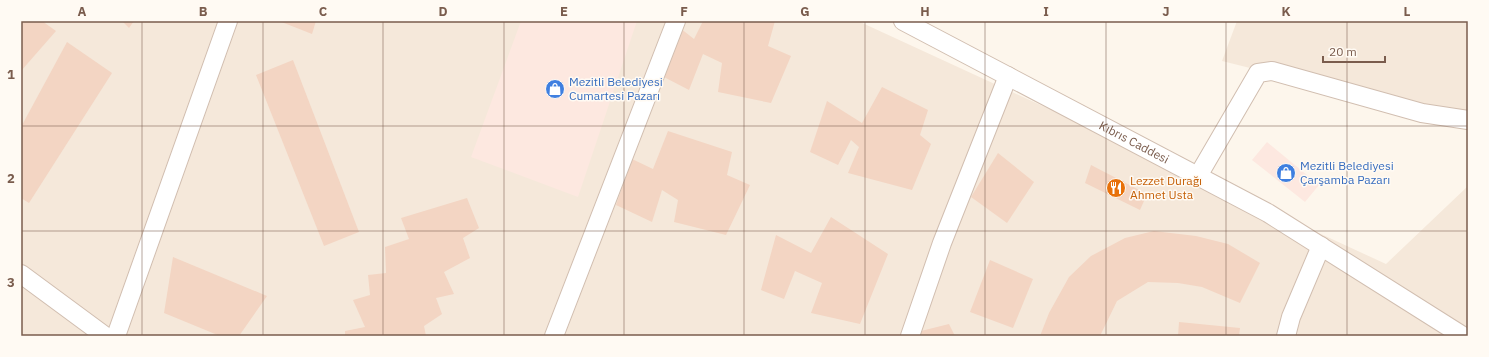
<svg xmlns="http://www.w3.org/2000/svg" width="1489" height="357" font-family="'IBM Plex Sans',sans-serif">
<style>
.residential{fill:#f5e8da}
.commercial{fill:#fde8e0}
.building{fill:#f3d5c3}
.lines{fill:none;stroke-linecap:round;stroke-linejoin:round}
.minor-casing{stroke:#d1beb0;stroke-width:20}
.minor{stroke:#fff;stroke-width:18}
.grid{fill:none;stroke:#7a5c4d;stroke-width:1;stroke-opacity:0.55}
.labels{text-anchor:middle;stroke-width:3;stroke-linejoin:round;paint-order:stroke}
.shop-label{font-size:12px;fill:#366cbe;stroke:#fffaf3;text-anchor:start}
.street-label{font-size:12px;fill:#7a5c4d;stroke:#fffaf3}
.food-label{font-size:12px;fill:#c56008;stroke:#fffaf3;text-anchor:start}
.neatline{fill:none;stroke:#7a5c4d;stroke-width:1.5}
.grid-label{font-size:13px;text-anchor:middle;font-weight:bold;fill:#7a5c4d}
</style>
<rect width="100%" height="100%" fill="#fdf6ec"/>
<g class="residential">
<path d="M 21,21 L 858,21 L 1386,264 L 1468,186 L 1468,336 L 21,336 Z"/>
<path d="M 1237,21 L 1468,21 L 1468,122 L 1222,61 Z"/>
</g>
<g class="commercial">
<path d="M 521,21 L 637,21 L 578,197 L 471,157 Z"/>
<path d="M 1267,142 L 1319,185 L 1305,202 L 1252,160 Z"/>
</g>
<g class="building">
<path d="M 21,21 L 42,21 L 56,31 L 21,71 Z"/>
<path d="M 122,21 L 134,21 L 129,28 Z"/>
<path d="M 279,21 L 316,21 L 312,34 Z"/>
<path d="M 703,21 L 775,21 L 768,46 L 791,56 L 771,103 L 718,92 L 722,63 L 703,54 L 689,90 L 662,76 L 680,28 L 694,39 Z"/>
<path d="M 67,42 L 112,73 L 29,203 L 21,198 L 21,127 Z"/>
<path d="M 293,60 L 359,232 L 324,246 L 256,75 Z"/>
<path d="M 882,87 L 928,110 L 920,135 L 931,144 L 912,190 L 848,173 L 859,147 L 851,140 L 838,165 L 810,152 L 827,101 L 862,123 Z"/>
<path d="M 668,131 L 732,152 L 727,175 L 750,185 L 726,235 L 674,222 L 678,200 L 662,190 L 652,222 L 616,205 L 632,159 L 653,169 Z"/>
<path d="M 998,153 L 1034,182 L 1007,223 L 971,197 Z"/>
<path d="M 1091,165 L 1147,194 L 1140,210 L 1085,183 Z"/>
<path d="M 467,198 L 479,228 L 463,238 L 470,258 L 444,272 L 454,294 L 436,298 L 442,314 L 424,326 L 426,336 L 345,336 L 345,331 L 365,327 L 353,300 L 370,295 L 368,275 L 386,273 L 385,247 L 409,239 L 401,218 Z"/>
<path d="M 831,217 L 888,254 L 860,324 L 811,313 L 822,283 L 795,271 L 784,299 L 761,290 L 776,235 L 811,253 Z"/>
<path d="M 1154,231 L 1196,236 L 1228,244 L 1260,263 L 1240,303 L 1202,287 L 1178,283 L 1148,282 L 1117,301 L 1100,336 L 1040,336 L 1049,313 L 1069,277 L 1091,256 L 1125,238 Z"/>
<path d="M 173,257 L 267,296 L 239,336 L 220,336 L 164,313 Z"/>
<path d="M 990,260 L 1033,279 L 1013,328 L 970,312 Z"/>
<path d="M 1179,322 L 1240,328 L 1239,336 L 1178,336 Z"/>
<path d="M 949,324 L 955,336 L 905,336 L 905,335 Z"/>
</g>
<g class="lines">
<defs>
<g id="minor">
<path id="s1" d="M 903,21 L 1268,213 L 1463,336"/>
<path d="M 1198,176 L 1258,73 L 1272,71 L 1422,113 L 1468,120"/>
<path d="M 21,274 L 105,336"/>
<path d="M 116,336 L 228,21"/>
<path d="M 554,336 L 676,21"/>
<path d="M 910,336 L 942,243 L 1008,76"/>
<path d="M 1286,336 L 1291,317 L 1321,246"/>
</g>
</defs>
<use href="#minor" class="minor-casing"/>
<use href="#minor" class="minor"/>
</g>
<path class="grid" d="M 142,21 L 142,336M 263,21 L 263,336M 383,21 L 383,336M 504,21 L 504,336M 624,21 L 624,336M 744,21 L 744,336M 865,21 L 865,336M 985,21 L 985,336M 1106,21 L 1106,336M 1226,21 L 1226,336M 1347,21 L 1347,336M 21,126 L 1468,126M 21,231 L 1468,231"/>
<defs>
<symbol id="shop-disc" viewBox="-11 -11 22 22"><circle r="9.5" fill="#3f7fe0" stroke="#fffaf3"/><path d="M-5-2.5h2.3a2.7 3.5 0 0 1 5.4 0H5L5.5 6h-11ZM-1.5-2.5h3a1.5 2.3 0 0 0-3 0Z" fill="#fff"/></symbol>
<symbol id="restaurant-disc" viewBox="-11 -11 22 22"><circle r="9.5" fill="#e8710a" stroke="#fffaf3"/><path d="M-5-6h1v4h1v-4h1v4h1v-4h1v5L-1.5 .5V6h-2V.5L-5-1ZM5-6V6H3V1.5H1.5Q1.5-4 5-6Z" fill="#fff"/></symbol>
</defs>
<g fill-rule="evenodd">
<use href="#shop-disc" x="544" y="78" width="22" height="22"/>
<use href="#shop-disc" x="1275" y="162" width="22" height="22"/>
<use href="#restaurant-disc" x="1105" y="177" width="22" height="22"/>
</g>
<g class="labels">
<g class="shop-label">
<text x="569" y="86">Mezitli Belediyesi<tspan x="569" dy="14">Cumartesi Pazarı</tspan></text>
<text x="1300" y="170">Mezitli Belediyesi<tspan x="1300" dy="14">Çarşamba Pazarı</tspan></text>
</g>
<g class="street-label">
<text dy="4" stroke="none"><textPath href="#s1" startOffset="261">Kıbrıs Caddesi</textPath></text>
</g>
<g class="food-label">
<text x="1130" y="185">Lezzet Durağı<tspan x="1130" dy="14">Ahmet Usta</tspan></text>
</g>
</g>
<rect width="1489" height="357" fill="none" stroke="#fffaf3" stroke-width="44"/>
<path d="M1323 56v6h62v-6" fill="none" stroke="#7a5c4d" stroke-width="2"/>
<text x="1329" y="56" font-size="12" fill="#7a5c4d" stroke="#fffaf3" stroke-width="3" paint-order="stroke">20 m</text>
<rect x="22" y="22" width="1445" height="313" class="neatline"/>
<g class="grid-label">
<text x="82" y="16">A</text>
<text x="203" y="16">B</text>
<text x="323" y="16">C</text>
<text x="443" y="16">D</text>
<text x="564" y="16">E</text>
<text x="684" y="16">F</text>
<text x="805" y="16">G</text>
<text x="925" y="16">H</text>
<text x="1046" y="16">I</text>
<text x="1166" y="16">J</text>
<text x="1286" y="16">K</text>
<text x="1407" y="16">L</text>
<text x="11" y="79">1</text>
<text x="11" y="183">2</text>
<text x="11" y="287">3</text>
</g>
</svg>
